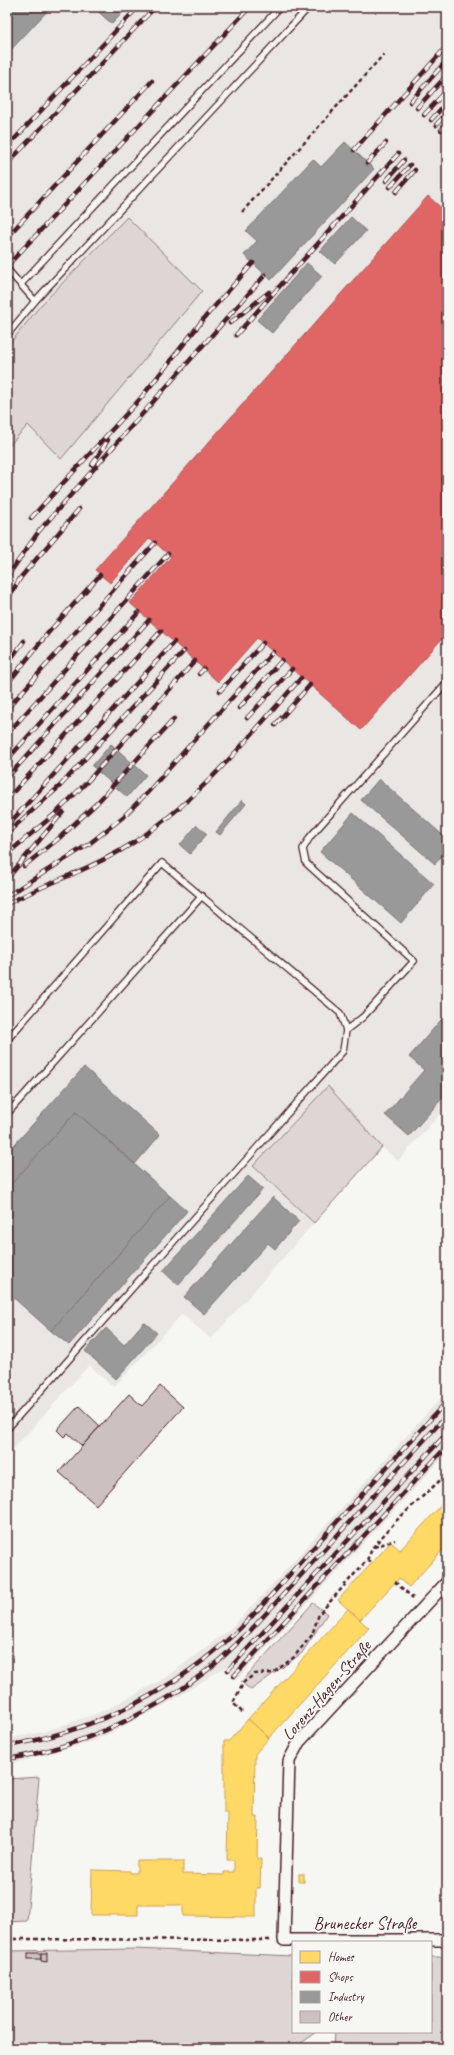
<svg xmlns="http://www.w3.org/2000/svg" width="454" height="2055" font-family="Caveat,sans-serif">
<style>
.built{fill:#e9e6e3}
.green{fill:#ddd6d5;stroke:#947a80}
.homes{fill:#ffd966;stroke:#c9a154}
.shops{fill:#e06666;stroke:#b35154}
.industry{fill:#999;stroke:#817478}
.building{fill:#ccc1c0;stroke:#4a1f2b}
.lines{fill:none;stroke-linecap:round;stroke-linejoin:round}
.lane-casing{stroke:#4a1f2b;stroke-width:8}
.street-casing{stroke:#4a1f2b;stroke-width:14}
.path{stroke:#4a1f2b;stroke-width:2.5;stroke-dasharray:4 3;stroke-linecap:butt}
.lane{stroke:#f6f6f2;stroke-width:5.5}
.street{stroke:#f6f6f2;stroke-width:11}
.rail-casing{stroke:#4a1f2b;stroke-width:4.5}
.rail{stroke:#f6f6f2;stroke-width:3;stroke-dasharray:9;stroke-linecap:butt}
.labels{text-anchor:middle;stroke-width:4;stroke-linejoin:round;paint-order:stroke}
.street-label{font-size:17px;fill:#4a1f2b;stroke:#f6f6f2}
</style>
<rect width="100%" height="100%" fill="#f6f6f2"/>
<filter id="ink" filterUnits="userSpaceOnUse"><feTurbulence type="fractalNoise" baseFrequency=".025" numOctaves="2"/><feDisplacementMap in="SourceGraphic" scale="8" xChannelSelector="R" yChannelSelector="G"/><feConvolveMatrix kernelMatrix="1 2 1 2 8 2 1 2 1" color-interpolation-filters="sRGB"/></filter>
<g filter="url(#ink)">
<g class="built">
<path d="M 7,7 L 447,7 L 447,1106 L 398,1161 L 382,1147 L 328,1086 L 253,1166 L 314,1223 L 211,1339 L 182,1314 L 114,1387 L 89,1365 L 7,1456 L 7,448 L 28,425 L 61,458 L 40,306 L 7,347 Z"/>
<path d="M 447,1391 L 447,1453 L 237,1679 L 225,1667 L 175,1699 L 97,1740 L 7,1765 L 7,1739 L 43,1732 L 104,1711 L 165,1678 L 228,1631 L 271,1586 Z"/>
</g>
<g class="green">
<path d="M 127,217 L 202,291 L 61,459 L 28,425 L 7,448 L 7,347 L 40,306 Z"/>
<path d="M 328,1086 L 382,1147 L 314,1223 L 253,1166 Z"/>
<path d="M 313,1603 L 327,1614 L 302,1653 L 251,1690 L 241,1682 Z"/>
<path d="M 39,1777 L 27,1921 L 7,1922 L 7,1779 Z"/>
<path d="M 135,1949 L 293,1956 L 293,2032 L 317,2032 L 294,2048 L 7,2048 L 7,1951 Z"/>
<path d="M 431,1957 L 447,1957 L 447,2048 L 333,2048 L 334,2032 L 431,2032 Z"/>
</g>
<g class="homes">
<path d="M 447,1499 L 447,1545 L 409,1587 L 399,1578 L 360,1620 L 338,1600 L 391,1542 L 400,1550 Z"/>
<path d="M 348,1609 L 369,1628 L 269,1738 L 248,1719 Z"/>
<path d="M 248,1719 L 269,1738 L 255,1754 L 254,1817 L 258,1817 L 257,1859 L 261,1859 L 260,1888 L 256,1888 L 256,1917 L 183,1916 L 183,1905 L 138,1905 L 138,1915 L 91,1915 L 92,1870 L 130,1871 L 130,1873 L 137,1873 L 137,1861 L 183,1861 L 183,1874 L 224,1875 L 224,1872 L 234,1872 L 234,1860 L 227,1860 L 228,1813 L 224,1813 L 224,1741 L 229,1741 Z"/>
<rect x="299" y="1874" width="5" height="8"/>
</g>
<path class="shops" d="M 428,196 L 447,213 L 447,633 L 361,730 L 257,638 L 218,682 L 130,603 L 171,557 L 150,538 L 110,583 L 95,570 Z"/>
<g class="industry">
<path d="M 7,7 L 51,7 L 7,54 Z"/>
<path d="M 93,7 L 128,7 L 112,24 Z"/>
<path d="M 345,142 L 374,169 L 271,280 L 244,255 L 257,241 L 246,231 L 313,159 L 321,167 Z"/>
<path d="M 351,217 L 366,231 L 335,264 L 320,251 Z"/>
<path d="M 307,263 L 322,276 L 272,333 L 257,320 Z"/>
<path d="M 111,744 L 146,775 L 127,797 L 92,766 Z"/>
<path d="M 379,779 L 447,839 L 447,850 L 435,864 L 361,800 Z"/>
<path d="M 242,800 L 246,804 L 220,835 L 216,832 Z"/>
<path d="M 353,813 L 434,884 L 401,923 L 320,852 Z"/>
<path d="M 197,825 L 207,834 L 190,854 L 180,845 Z"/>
<path d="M 447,1013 L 447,1086 L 445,1089 L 447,1093 L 409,1136 L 385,1115 L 424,1070 L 409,1057 Z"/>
<path d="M 84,1067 L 160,1135 L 135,1164 L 76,1112 L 7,1189 L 7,1153 Z"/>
<path d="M 76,1112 L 170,1196 L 51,1331 L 7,1292 L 7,1189 Z"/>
<path d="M 248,1176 L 263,1189 L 178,1285 L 163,1271 Z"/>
<path d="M 170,1196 L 187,1211 L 69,1345 L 51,1331 Z"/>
<path d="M 273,1197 L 299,1221 L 275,1249 L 268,1243 L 204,1314 L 184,1297 Z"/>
<path d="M 144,1322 L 157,1333 L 116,1379 L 85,1351 L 106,1328 L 124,1345 Z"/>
</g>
<g class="building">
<path d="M 160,1386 L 183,1407 L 96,1505 L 59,1472 L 129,1394 L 142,1406 Z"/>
<path d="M 79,1406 L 100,1426 L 82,1446 L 68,1433 L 64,1437 L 57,1430 Z"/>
<rect x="28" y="1953" width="13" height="6"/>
<path d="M 41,1953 L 47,1953 L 47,1962 L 41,1961 Z"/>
</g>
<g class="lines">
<defs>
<g id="lane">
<path d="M 7,269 L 35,301"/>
<path d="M 21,284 L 280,7"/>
<path d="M 7,335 L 35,301 L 309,7"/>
<path d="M 346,1030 L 363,1017 L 414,961 L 306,863 L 303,849 L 310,837 L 447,682"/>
<path d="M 7,1040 L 162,863 L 340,1013 L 346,1030 L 343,1051 L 7,1429"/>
<path d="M 7,1114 L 202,896"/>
</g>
<path id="street" d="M 447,1582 L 299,1742 L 289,1761 L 284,1940 L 447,1940"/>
</defs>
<use href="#lane" class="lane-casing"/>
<use href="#street" class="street-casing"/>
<g class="path">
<path d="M 242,212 L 384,54"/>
<path d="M 374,1547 L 395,1540"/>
<path d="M 367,1560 L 372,1563"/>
<path d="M 395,1582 L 413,1598"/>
<path d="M 242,1712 L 233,1703 L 244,1682 L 255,1674 L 273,1673 L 293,1658 L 312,1635 L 319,1614 L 367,1560 L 373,1547 L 397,1520 L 447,1474"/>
<path d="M 7,1939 L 273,1940"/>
</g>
<use href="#lane" class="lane"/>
<use href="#street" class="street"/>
<defs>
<g id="rail">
<path d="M 410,102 L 447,60"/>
<path d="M 417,108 L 447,75"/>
<path d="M 424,115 L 447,90"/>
<path d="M 431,120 L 447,102"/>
<path d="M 436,125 L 447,113"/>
<path d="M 441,130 L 447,124"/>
<path d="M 7,147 L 138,7"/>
<path d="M 354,150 L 447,46"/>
<path d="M 367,163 L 386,143"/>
<path d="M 7,164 L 155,7"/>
<path d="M 386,181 L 404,160"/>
<path d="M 390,187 L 410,165"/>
<path d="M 396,192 L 415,170"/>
<path d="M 7,237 L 152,81"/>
<path d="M 7,266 L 250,7"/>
<path d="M 230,323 L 269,292"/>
<path d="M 236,335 L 398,154"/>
<path d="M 92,465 L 108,440"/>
<path d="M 31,518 L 140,399 L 206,316 L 253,263"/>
<path d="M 7,577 L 39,531 L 265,275"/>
<path d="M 7,600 L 21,577 L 79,509"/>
<path d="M 7,664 L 24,641"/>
<path d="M 199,674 L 204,669"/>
<path d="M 7,684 L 48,633 L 100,575"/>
<path d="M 220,691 L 263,643"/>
<path d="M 239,708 L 282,660"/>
<path d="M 7,709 L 155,543"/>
<path d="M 247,718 L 292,669"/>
<path d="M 275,725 L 310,685"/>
<path d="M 7,734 L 168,554"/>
<path d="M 7,760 L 139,612"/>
<path d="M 7,778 L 149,620"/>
<path d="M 7,799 L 161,631"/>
<path d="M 7,826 L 174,642"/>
<path d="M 7,833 L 60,786 L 184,651"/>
<path d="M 7,854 L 56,813 L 87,782 L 195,661"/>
<path d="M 24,866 L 58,839 L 96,804 L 174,719"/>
<path d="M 7,879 L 63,812"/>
<path d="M 7,896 L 89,844 L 123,817 L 147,793 L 273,652"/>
<path d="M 7,904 C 46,883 90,870 128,846 C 197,803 248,738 301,678"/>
<path d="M 228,1670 L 447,1433"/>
<path d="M 234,1676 L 447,1446"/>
<path d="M 7,1746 C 88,1732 161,1698 223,1644 C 256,1615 285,1579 314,1547 C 359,1498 403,1449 447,1401"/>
<path d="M 7,1759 C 80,1748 161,1710 217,1662 C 229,1652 239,1641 250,1631 L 447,1415"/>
</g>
</defs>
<use href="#rail" class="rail-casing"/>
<use href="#rail" class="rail"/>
</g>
</g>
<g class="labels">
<g class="street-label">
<text transform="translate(326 1690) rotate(-49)" y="6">Lorenz-Hagen-Straße</text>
<text x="365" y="1929">Brunecker Straße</text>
</g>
</g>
<rect width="454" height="2055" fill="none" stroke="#f6f6f2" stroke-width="24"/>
<rect x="12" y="12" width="430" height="2031" fill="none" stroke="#4a1f2b" stroke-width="1.5" filter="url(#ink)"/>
<rect x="292" y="1941" width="140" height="92" fill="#f6f6f2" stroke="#b1a0a2"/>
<rect x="300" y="1951" width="20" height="12" fill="#ffd966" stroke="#b1a0a2"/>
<text x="328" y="1961" font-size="12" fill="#4a1f2b">Homes</text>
<rect x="300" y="1971" width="20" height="12" fill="#e06666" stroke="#b1a0a2"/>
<text x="328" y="1981" font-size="12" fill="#4a1f2b">Shops</text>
<rect x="300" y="1991" width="20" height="12" fill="#999999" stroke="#b1a0a2"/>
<text x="328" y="2001" font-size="12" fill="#4a1f2b">Industry</text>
<rect x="300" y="2011" width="20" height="12" fill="#ccc1c0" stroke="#b1a0a2"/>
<text x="328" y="2021" font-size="12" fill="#4a1f2b">Other</text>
</svg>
